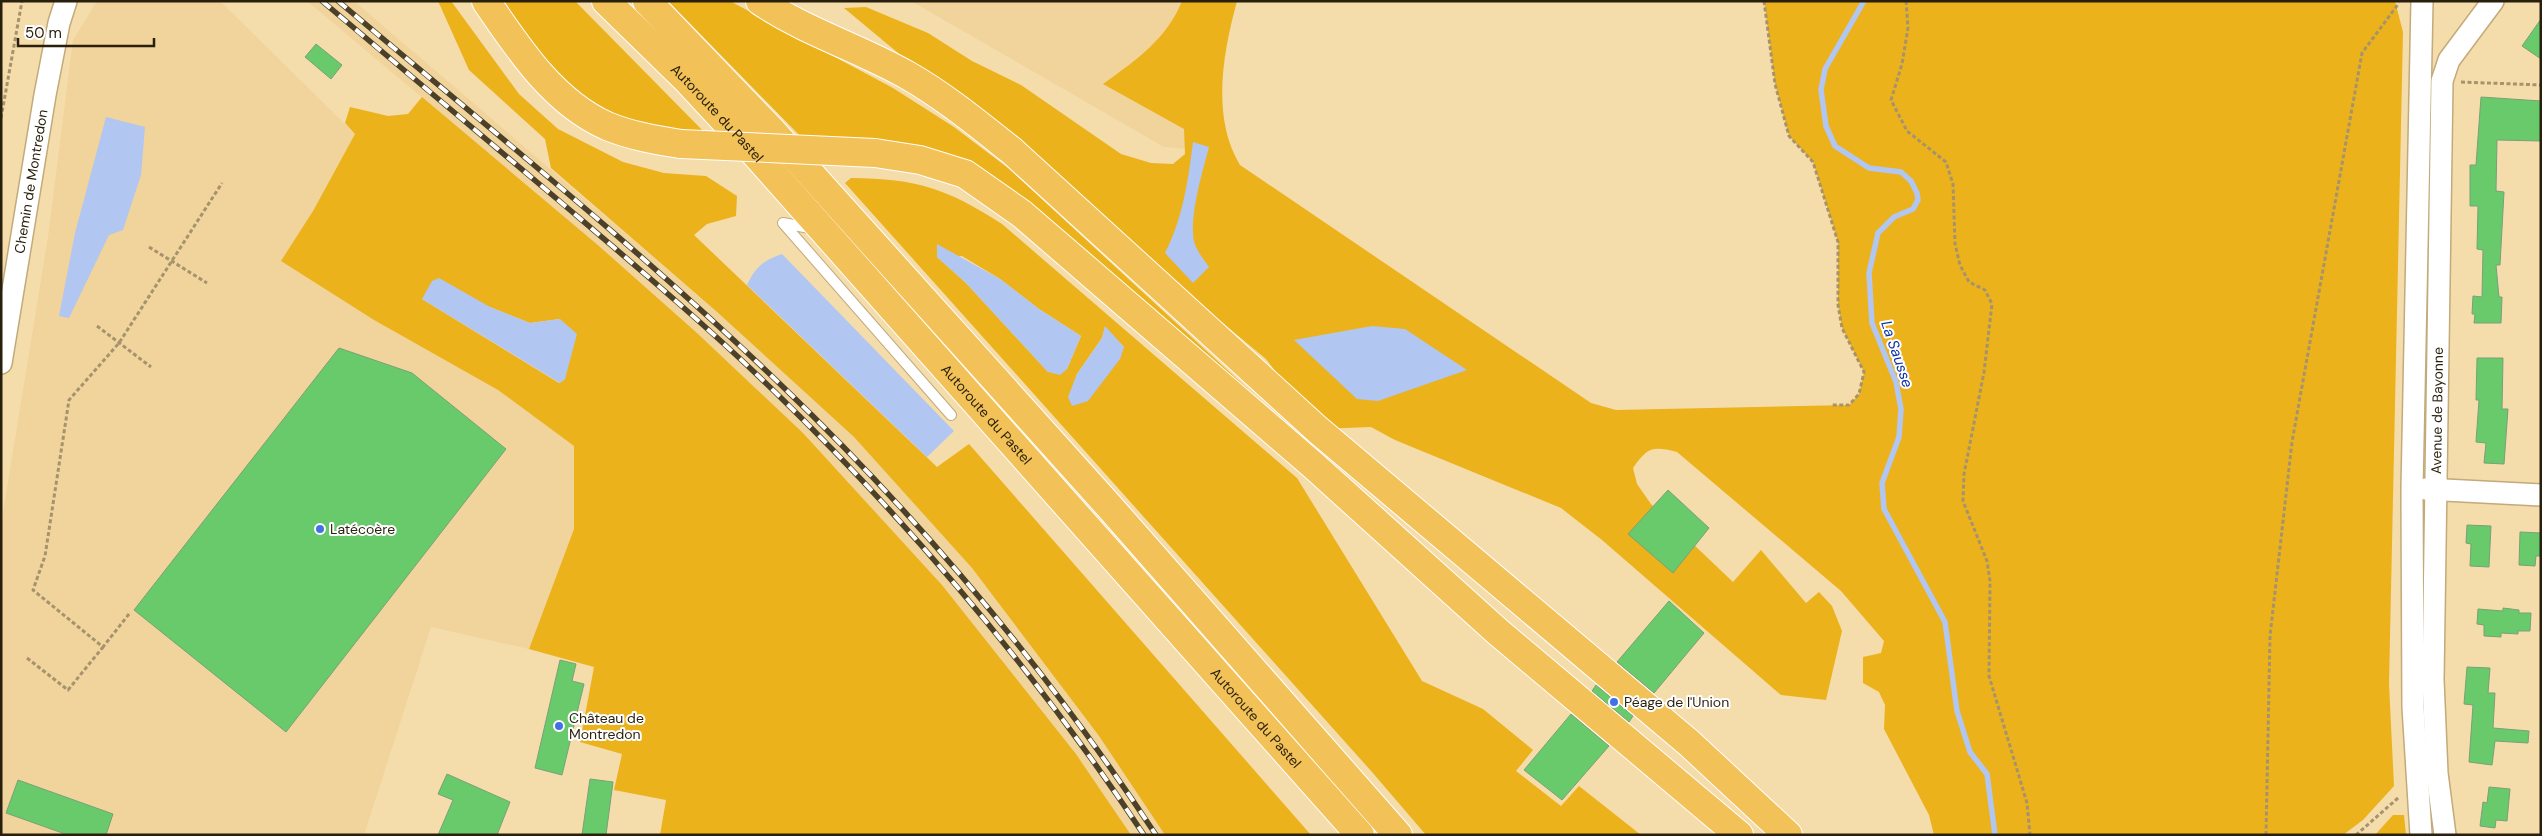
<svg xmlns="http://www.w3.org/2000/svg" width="2542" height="836" font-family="'DM Sans',sans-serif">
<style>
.built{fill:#f0d49b}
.green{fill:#ebb21c;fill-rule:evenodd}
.water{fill:#b1c6f1}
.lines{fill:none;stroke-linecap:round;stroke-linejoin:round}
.stream{stroke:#b1c6f1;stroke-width:5.5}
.building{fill:#68ca6b;stroke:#7aa07a}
.lane-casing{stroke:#c2aa7a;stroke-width:12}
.street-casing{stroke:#c2aa7a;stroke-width:24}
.highway-casing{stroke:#fff;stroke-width:30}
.path{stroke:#a6936d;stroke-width:3;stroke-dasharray:4 2.5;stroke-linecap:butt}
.lane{stroke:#fff;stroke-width:10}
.street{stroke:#fff;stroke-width:21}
.highway{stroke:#f2c157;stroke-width:28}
.rail-casing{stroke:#4c4028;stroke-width:5.5}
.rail{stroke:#fff;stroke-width:4;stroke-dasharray:11;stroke-linecap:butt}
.highway-bridge-casing{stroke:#fff;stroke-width:30;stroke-linecap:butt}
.highway-bridge{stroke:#f2c157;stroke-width:28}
.poi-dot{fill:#4171e2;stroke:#fff;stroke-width:2}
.labels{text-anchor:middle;stroke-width:4;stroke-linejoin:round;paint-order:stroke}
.street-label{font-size:14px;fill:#281f0c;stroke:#fff}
.poi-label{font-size:14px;fill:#281f0c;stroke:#fff;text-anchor:start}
.water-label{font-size:15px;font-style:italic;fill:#0c32a8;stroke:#fff}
</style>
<rect width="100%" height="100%" fill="#f5dcab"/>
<g class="built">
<path d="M 97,1 L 220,1 L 355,134 L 313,211 L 282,261 L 374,320 L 498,390 L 574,446 L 574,529 L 529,649 L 431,627 L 364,835 L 1,835 L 1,525 L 48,237 L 73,40 Z"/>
<path d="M 307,1 L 354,1 L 716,311 L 854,437 L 972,568 L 1099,736 L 1165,835 L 1131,835 L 1076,754 L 942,585 L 803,433 L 697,333 L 599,246 Z"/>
<path d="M 911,1 L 1191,1 L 1200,150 L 1164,147 Z"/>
</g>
<g class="green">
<path d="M 438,1 L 451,1 L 519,94 L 558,129 L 623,162 L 664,173 L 706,176 L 737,196 L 736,216 L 707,224 L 694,235 L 937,467 L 969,444 L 1311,835 L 1165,835 L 1099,736 L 972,568 L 854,437 L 716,311 L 551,168 L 545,139 L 469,70 Z"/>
<path d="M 497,1 L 575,1 L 708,136 L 633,128 L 567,90 Z"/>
<path d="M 668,1 L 730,1 L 893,88 L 954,127 L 1008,168 L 1325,460 L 919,151 L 899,142 L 803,139 Z"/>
<path d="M 1182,1 L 1237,1 C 1223,53 1211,117 1240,165 L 1591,403 L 1616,410 L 1849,405 L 1859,394 L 1864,372 L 1842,328 L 1838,305 L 1838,242 L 1813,162 L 1789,136 L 1775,84 L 1764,1 L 2395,1 L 2403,32 L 2389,684 L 2394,786 L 2363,820 L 2343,835 L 1934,835 L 1929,815 L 1884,729 L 1885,705 L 1879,692 L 1863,683 L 1863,657 L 1881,653 L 1884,641 L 1841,591 L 1677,452 C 1652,446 1648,447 1633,468 L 1637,484 L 1651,504 L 1733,582 L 1761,550 L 1806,603 L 1819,592 L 1832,606 L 1842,631 L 1826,700 L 1781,695 L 1602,540 L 1561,508 L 1395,440 L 1371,427 L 1319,429 L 1266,359 L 844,8 L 866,7 L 928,33 L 972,61 L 1021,85 L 1121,154 L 1151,163 L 1173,164 L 1185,154 L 1184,129 L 1103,84 C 1135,61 1167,39 1182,1 Z"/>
<path d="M 422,97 L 599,246 L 697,333 L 803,433 L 942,585 L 1076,754 L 1131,835 L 660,835 L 666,800 L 614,790 L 622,754 L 580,742 L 594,667 L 529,649 L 574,529 L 574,446 L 498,390 L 374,320 L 281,261 L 313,211 L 355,134 L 345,123 L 350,107 L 388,116 L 408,114 ZM 422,299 L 490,307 L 530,323 L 560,319 L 565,379 L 559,383 Z"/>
<path d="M 851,178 C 918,179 946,188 1002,224 L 1297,478 L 1422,681 L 1483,709 L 1533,750 L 1516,771 L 1561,806 L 1579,786 L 1641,835 L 1426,835 L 1372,772 L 845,183 ZM 962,256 L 1000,279 L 1039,309 L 1081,336 L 1067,369 L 1048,372 L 966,283 L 937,257 ZM 1105,327 L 1124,347 L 1069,397 L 1077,374 L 1102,338 Z"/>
<path d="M 2393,815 L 2404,815 L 2406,835 L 2375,835 Z"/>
</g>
<g class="water">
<path d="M 106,117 L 145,127 L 141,175 L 123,230 L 109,235 L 69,318 L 59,316 L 75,233 Z"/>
<path d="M 1193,142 L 1209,147 C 1203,170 1186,226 1196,247 C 1199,254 1205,261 1209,267 L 1193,283 L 1165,253 C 1183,218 1188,181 1193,142 Z"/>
<path d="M 937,244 L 1000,279 L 1039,309 L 1081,336 L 1067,369 L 1060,375 L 1048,372 L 966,283 L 937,257 Z"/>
<path d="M 782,254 L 954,431 L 927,457 L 747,285 C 755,267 764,260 782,254 Z"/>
<path d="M 439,278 L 490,307 L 530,323 L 560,319 L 577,334 L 565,379 L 560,383 L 422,299 L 432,281 Z"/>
<path d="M 1105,326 L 1124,347 L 1120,359 L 1088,401 L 1072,406 L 1068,397 L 1077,374 L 1102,338 Z"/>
<path d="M 1372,326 L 1405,329 L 1467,370 L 1378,401 L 1357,399 L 1294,340 Z"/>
</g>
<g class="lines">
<path class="stream" d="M 1864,1 L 1825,69 L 1821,90 L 1826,126 L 1835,146 L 1869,168 L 1901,172 L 1911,181 L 1917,193 L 1918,200 L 1913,209 L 1894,217 L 1878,233 L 1869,273 L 1872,323 L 1896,382 L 1901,409 L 1899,437 L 1882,483 L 1884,509 L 1945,622 L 1957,711 L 1970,752 L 1987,774 L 1995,835"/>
</g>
<g class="building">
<path d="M 2541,19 L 2541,59 L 2522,46 Z"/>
<path d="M 316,44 L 342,65 L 331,79 L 305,57 Z"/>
<path d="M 2481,97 L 2541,101 L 2541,141 L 2497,140 L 2496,191 L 2504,192 L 2500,265 L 2496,265 L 2499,297 L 2502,297 L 2501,323 L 2474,323 L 2475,314 L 2472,314 L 2473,296 L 2482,297 L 2483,250 L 2477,249 L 2478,206 L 2470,206 L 2470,165 L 2476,165 Z"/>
<path d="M 339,348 L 412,373 L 506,449 L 286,732 L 134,610 Z"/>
<path d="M 2477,358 L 2503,358 L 2502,409 L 2508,409 L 2504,464 L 2484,463 L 2486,443 L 2476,442 L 2479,400 L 2476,400 Z"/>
<path d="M 1668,490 L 1709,528 L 1673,573 L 1628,534 Z"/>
<path d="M 2467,525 L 2491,526 L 2489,567 L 2470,566 L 2471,544 L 2466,543 Z"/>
<path d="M 2520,532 L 2541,533 L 2541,556 L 2536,556 L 2535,566 L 2519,565 Z"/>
<path d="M 1669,601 L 1704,633 L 1654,693 L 1617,662 Z"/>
<path d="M 2503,608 L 2519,610 L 2519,613 L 2531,613 L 2530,631 L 2518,631 L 2518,634 L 2501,633 L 2501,637 L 2484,636 L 2484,625 L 2477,624 L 2478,609 L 2503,611 Z"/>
<path d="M 560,660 L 576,664 L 572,681 L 584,684 L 562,775 L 535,768 Z"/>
<path d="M 2467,667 L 2490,668 L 2488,693 L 2495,693 L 2493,728 L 2529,731 L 2528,743 L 2495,741 L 2492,765 L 2469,762 L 2473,705 L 2464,704 Z"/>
<path d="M 1596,685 L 1633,716 L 1629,722 L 1592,691 Z"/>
<path d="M 1571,714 L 1609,746 L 1562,800 L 1524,770 Z"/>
<path d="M 447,774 L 510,802 L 497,835 L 438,835 L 453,800 L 438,794 Z"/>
<path d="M 590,779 L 613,782 L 606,835 L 582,835 Z"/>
<path d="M 18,780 L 113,814 L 106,835 L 68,835 L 6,813 Z"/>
<path d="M 2489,787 L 2510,789 L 2507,821 L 2496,820 L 2495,828 L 2480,826 L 2483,802 L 2487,803 Z"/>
</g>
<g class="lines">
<defs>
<path id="lane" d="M 815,229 L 783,223 L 951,415"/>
<g id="street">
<path id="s1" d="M 1,363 L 45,95 L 59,23 L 66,1"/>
<path d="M 2425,489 L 2541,495"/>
<path d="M 2421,835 L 2413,707 L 2412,489 L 2422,1"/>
<path id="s2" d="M 2445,835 L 2437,773 L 2433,680 L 2442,81 L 2449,60 L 2493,1"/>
</g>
<g id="highway">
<path d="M 486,1 C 518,48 553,102 607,126 C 631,136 656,140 681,144"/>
<path id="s3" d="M 606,1 L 687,80 L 751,149 L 1360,835"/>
<path d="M 647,1 L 772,131 L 1108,505 L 1398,835"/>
<path d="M 760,1 C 806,32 859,48 907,75 C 944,96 978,124 1012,151 L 1318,430 L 1689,743 L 1788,835"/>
<path d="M 875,153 L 920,160 L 965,174 L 1022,214 L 1314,466 L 1498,632 L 1739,835"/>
</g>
</defs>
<use href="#lane" class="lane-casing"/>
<use href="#street" class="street-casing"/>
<use href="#highway" class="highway-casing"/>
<g class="path">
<path d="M 1764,1 L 1775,84 L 1789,136 L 1813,162 L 1838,242 L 1838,305 L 1842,328 L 1864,372 L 1859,394 L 1849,405 L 1832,405"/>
<path d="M 1906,1 L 1908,28 L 1902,64 L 1891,100 L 1907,131 L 1946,162 L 1953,184 L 1955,244 L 1960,265 L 1969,282 L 1985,290 L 1992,304 L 1984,372 L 1964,474 L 1963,501 L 1987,561 L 1990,581 L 1989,676 L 2027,803 L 2030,835"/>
<path d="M 2461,82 L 2541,85"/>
<path d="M 1,118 L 22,1"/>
<path d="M 149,247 L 207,283"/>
<path d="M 97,326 L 151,367"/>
<path d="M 129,614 L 103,647 L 33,590 L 45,556 L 69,400 L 119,343 L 222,183"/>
<path d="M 27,658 L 68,690 L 103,647"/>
<path d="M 2266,835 L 2270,636 L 2292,442 L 2362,53 L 2399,3"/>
<path d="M 2356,835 L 2398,798"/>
</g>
<use href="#lane" class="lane"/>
<use href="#street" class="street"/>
<use href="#highway" class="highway"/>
<defs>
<g id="rail">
<path d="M 322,1 C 400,67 479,133 557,199 C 631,262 705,324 774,391 C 913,526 1037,674 1144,835"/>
<path d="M 338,1 C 486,126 639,248 779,383 C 921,519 1048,671 1156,835"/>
</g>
</defs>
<use href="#rail" class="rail-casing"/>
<use href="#rail" class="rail"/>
<defs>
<path id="highway-bridge" d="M 681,144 L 875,153"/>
</defs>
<use href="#highway-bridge" class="highway-bridge-casing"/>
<use href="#highway-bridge" class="highway-bridge"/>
</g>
<g class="poi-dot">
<circle cx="320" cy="529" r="5"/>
<circle cx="1614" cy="702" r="5"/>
<circle cx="559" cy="726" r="5"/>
</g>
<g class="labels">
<g class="street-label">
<text dy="5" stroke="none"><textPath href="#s3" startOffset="158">Autoroute du Pastel</textPath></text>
<text dy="5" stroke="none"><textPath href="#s1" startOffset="184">Chemin de Montredon</textPath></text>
<text dy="5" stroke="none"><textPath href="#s2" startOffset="425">Avenue de Bayonne</textPath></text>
<text dy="5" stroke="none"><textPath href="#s3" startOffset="562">Autoroute du Pastel</textPath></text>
<text dy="5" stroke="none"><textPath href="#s3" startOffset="968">Autoroute du Pastel</textPath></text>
</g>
<g class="poi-label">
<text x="330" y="534">Latécoère</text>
<text x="1624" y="707">Péage de l'Union</text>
<text x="569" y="723">Château de<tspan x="569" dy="16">Montredon</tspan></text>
</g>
<g class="water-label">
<text transform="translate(1897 354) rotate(71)" y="5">La Sausse</text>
</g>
</g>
<rect width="2542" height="836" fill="none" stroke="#281f0c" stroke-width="5"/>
<path d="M18 38v8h136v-8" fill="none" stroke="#281f0c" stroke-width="2.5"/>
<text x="25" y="38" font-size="15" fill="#281f0c" stroke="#ffffff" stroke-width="4" paint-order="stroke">50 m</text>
</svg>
